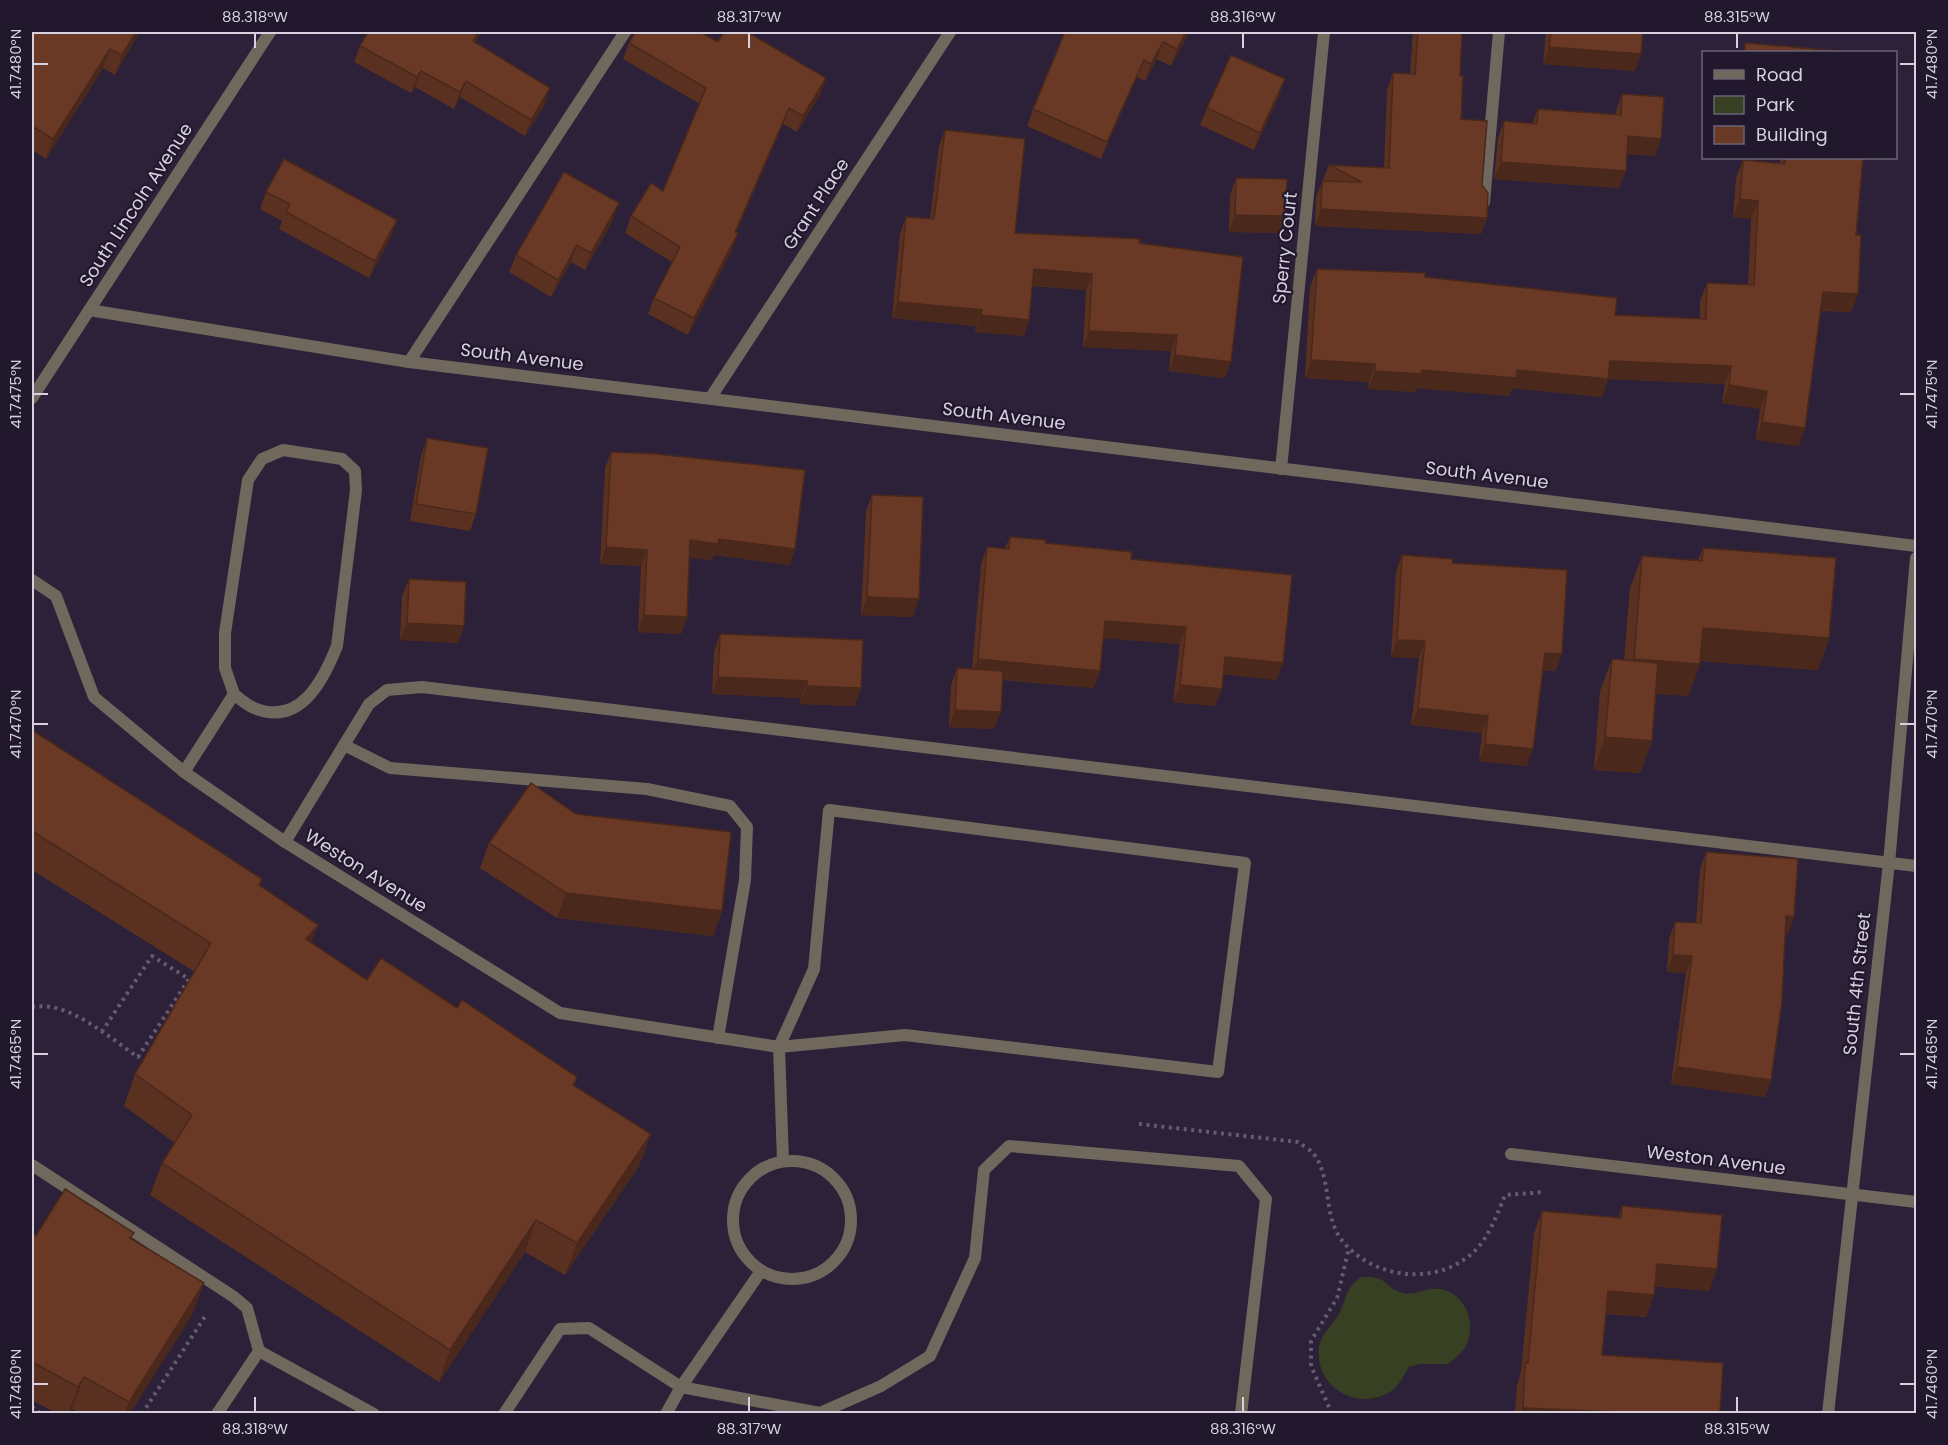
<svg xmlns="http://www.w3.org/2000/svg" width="1948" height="1445" font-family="Poppins,sans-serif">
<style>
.green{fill:#374022}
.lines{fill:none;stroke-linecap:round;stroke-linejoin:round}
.path{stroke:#655b70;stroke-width:4;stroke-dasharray:3 4.5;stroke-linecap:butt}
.service{stroke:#71685d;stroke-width:12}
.minor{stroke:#71685d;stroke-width:12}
.tertiary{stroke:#71685d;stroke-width:12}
.wall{fill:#5a3121}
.shaded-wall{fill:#4a281b}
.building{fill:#693926;stroke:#4a281b;stroke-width:1.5}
.ticks{fill:none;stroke:#d6d0df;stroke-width:2}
.labels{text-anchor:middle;stroke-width:4.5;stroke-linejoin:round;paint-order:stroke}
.street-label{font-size:18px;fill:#d6d0df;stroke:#22182e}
.neatline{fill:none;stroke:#d6d0df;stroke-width:2}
.ticks-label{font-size:15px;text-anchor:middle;fill:#d6d0df}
</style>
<rect width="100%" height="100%" fill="#2c2138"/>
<path class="green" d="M 1361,1277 C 1391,1276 1382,1287 1403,1293 C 1415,1296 1426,1287 1439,1289 C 1464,1292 1477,1321 1467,1343 C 1464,1352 1455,1358 1448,1364 L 1420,1364 L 1409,1367 C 1403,1376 1399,1387 1390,1392 C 1356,1412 1314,1386 1319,1347 C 1321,1333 1334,1324 1340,1312 C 1348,1295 1345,1289 1361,1277 Z"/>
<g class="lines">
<g class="path">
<path d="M 32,1007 C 69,1000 109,1038 138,1057 L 189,979 L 152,956 L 101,1033"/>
<path d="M 1139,1124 L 1298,1142 C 1302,1145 1309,1149 1313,1153 C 1332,1176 1323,1215 1341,1239 C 1373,1282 1446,1288 1481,1244 C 1492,1229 1498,1212 1505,1195 L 1545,1192"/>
<path d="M 32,1407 L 42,1414"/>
<path d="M 142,1414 L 206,1315"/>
<path d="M 1332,1414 L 1311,1366 L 1311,1341 L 1337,1298 L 1349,1248"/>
</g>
<g class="service">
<path d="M 409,362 L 625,32"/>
<path d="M 344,745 L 390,768 L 647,789 L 730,806 L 747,827 L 745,880 L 718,1038"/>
<path d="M 184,772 L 234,694 C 240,699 247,705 254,708 C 300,727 323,681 337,646 L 356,490 L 355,471 L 342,459 L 283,450 L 262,459 L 248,480 L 225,633 L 225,668 L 234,694"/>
<path d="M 829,810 L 1245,863 L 1218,1072 L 905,1035 L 779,1047 L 814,969 Z"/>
<path d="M 285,842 L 369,704 L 387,690 L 422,687 L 1916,866"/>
<path d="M 779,1047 L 783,1161"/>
<circle cx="792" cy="1220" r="59"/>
<path d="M 32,1165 L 234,1297 L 247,1308 L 259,1351 L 374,1414"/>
<path d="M 217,1414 L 259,1351"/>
<path d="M 504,1414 L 560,1329 L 589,1328 L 681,1387 L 761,1271"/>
<path d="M 666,1414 L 681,1387 L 820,1413 L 881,1386 L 930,1356 L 975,1258 L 984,1170 L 1009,1146 L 1239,1166 L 1266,1199 L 1241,1414"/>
</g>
<g class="minor">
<path d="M 1484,202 L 1499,32"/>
<path d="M 89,310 L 409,362 L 1916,546"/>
<path d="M 711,397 L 950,32"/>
<path d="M 1281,469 L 1324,32"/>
<path d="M 32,580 L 56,596 L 94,697 L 184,772 L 285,842 L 560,1013 L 779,1047"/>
<path d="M 1511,1154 L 1916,1202"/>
<path d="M 1828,1414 L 1889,863 L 1916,558"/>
</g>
<path class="tertiary" d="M 32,398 L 270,32"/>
</g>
<g class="wall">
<path d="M 32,32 L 139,32 L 115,75 L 103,68 L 46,159 L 32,150 Z"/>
<path d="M 368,32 L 481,32 L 475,43 L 545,104 L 525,136 L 460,97 L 454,109 L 415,87 L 411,93 L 354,62 L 360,46 Z"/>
<path d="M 1065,32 L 1188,32 L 1186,38 L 1171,66 L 1157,59 L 1145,81 L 1137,77 L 1101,159 L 1027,126 L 1033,109 Z"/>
<path d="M 1413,32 L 1462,32 L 1460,76 L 1461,119 L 1482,185 L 1487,218 L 1481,234 L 1315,226 L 1316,197 L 1329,165 L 1384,168 L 1387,90 L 1393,73 L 1410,74 Z"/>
<path d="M 1546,32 L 1643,32 L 1635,71 L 1543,64 Z"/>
<path d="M 718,42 L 826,78 L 820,95 L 797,132 L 783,124 L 736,233 L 738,233 L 732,250 L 688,335 L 648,314 L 654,298 L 672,262 L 625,233 L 631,216 L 663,191 L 700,104 L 623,59 L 629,43 Z"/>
<path d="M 1622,94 L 1655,156 L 1627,154 L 1619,188 L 1494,179 L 1498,138 L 1504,121 L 1532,124 L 1538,109 L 1616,115 L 1616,111 Z"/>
<path d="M 1279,96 L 1254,150 L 1200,125 L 1207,108 Z"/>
<path d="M 945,130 L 1015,233 L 1139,243 L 1225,378 L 1169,371 L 1171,351 L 1083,347 L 1086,290 L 1032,286 L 1029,320 L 1024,336 L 975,332 L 976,326 L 892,318 L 900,233 L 906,217 L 930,219 L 939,146 Z"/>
<path d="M 1780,158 L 1863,158 L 1856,235 L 1858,294 L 1851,312 L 1821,311 L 1799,446 L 1756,440 L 1760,409 L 1722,403 L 1725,384 L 1608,379 L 1602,397 L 1512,388 L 1509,396 L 1416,388 L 1415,392 L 1368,389 L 1369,382 L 1305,378 L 1310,287 L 1317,269 L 1425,277 L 1615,315 L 1700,319 L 1700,301 L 1707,283 L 1748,285 L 1751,219 L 1733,217 L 1736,178 L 1743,160 L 1780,163 Z"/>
<path d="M 1236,178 L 1285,216 L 1279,233 L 1229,232 L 1230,195 Z"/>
<path d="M 266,192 L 391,237 L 369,278 L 279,229 L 282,221 L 260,209 Z"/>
<path d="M 613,220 L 585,270 L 571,262 L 551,297 L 509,272 L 516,255 Z"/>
<path d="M 427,438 L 476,514 L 470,531 L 410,521 L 421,456 Z"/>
<path d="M 611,452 L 790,565 L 714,555 L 712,560 L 689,557 L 687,617 L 681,634 L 638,632 L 641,566 L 600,564 L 605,468 Z"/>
<path d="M 872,495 L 913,617 L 861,615 L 866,512 Z"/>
<path d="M 1010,537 L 1131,559 L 1277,680 L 1223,674 L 1215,706 L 1173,702 L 1180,644 L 1103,638 L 1100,671 L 1094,688 L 1003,680 L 994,729 L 949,727 L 951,685 L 957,668 L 972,669 L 981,564 L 987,547 L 1005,548 Z"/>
<path d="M 1703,548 L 1829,638 L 1818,670 L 1700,661 L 1700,664 L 1688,696 L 1656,694 L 1652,741 L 1640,773 L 1594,770 L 1600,691 L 1612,659 L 1624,660 L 1630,588 L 1642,556 L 1698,560 Z"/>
<path d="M 1402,555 L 1452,563 L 1556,671 L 1543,671 L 1527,766 L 1479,761 L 1482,733 L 1411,725 L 1419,658 L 1391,657 L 1396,572 Z"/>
<path d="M 409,579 L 464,626 L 458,643 L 400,640 L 402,596 Z"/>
<path d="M 720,634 L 855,706 L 800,704 L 801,698 L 712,694 L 714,651 Z"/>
<path d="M 32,730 L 262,879 L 260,886 L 318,925 L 311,943 L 367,980 L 457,1008 L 577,1077 L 574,1086 L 651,1134 L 639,1166 L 565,1275 L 525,1252 L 439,1382 L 150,1195 L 162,1163 L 175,1143 L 124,1106 L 135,1074 L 195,972 L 32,870 Z"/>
<path d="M 576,814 L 722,911 L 713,936 L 557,918 L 480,868 L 489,843 Z"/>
<path d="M 1706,852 L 1794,917 L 1788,934 L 1785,934 L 1771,1080 L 1765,1097 L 1671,1084 L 1686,973 L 1667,972 L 1669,939 L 1675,922 L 1696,923 L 1700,869 Z"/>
<path d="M 1622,1206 L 1717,1269 L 1709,1291 L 1654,1286 L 1654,1295 L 1646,1317 L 1605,1314 L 1602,1355 L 1720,1413 L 1515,1413 L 1517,1385 L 1521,1372 L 1534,1233 L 1542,1211 L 1618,1218 Z"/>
<path d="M 32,1233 L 36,1236 L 132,1239 L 204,1283 L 192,1315 L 130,1413 L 80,1413 L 72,1409 L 70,1413 L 56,1413 L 32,1400 Z"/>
</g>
<g class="shaded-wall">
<path d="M 136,32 L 139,32 L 138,35 L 115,75 L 122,55 Z"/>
<path d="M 478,32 L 481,32 L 467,58 L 473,41 Z"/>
<path d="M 1186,32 L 1188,32 L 1186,38 L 1171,66 L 1177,49 Z"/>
<path d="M 1163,42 L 1157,59 L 1145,81 L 1151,64 Z"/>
<path d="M 1549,47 L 1641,54 L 1635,71 L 1543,64 Z"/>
<path d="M 110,49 L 103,68 L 46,159 L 53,139 Z"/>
<path d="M 1144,60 L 1137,77 L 1101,159 L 1107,142 Z"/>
<path d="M 421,71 L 415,87 L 411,93 L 417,77 Z"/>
<path d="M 826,78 L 820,95 L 797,132 L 803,116 Z"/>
<path d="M 1285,79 L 1279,96 L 1254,150 L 1260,133 Z"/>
<path d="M 466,81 L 460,97 L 454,109 L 460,92 Z"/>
<path d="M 550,88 L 545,104 L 525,136 L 531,120 Z"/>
<path d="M 789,108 L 783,124 L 729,249 L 735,232 Z"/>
<path d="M 1628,136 L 1661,139 L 1655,156 L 1622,154 Z"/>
<path d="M 1501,162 L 1626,171 L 1619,188 L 1494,179 Z"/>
<path d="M 1740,199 L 1758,201 L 1751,219 L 1733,217 Z"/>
<path d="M 619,203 L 613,220 L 585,270 L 591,253 Z"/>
<path d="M 1321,209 L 1487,218 L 1481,234 L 1315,226 Z"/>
<path d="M 1235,215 L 1285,216 L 1279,233 L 1229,232 Z"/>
<path d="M 397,220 L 391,237 L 369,278 L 375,261 Z"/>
<path d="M 738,233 L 732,250 L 688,335 L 694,318 Z"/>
<path d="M 577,245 L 571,262 L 551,297 L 558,280 Z"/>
<path d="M 1034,269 L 1092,274 L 1086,290 L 1028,285 Z"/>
<path d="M 1823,292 L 1858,294 L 1851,312 L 1817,310 Z"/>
<path d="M 898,302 L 982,310 L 976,326 L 892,318 Z"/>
<path d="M 981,315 L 1029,320 L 1024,336 L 975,332 Z"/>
<path d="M 1089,331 L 1177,335 L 1171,351 L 1083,347 Z"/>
<path d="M 1175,355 L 1231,362 L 1225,378 L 1169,371 Z"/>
<path d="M 1311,360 L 1375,364 L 1369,382 L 1305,378 Z"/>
<path d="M 1610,361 L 1731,366 L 1725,384 L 1608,379 L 1602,397 L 1512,388 L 1509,396 L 1416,388 L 1415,392 L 1368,389 L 1375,371 L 1517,370 Z"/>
<path d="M 1729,385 L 1767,391 L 1760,409 L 1722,403 Z"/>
<path d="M 1762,422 L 1805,428 L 1799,446 L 1756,440 Z"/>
<path d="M 719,539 L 795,549 L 790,565 L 714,555 L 712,560 L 684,557 L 690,540 Z"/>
<path d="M 606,547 L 647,550 L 641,566 L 600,564 Z"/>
<path d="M 867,597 L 919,599 L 913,617 L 861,615 Z"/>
<path d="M 644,615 L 687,617 L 681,634 L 638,632 Z"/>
<path d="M 1105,621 L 1186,627 L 1180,644 L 1099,638 Z"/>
<path d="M 407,623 L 464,626 L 458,643 L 400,640 Z"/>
<path d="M 1703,628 L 1829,638 L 1818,670 L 1691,660 Z"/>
<path d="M 1397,640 L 1425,641 L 1419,658 L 1391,657 Z"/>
<path d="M 1545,653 L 1562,654 L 1556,671 L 1538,671 Z"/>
<path d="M 1225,657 L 1283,663 L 1277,680 L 1219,674 Z"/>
<path d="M 978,659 L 1100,671 L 1094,688 L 971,676 Z"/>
<path d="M 1634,659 L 1700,664 L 1688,696 L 1622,691 Z"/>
<path d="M 718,677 L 807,681 L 801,698 L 712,694 Z"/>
<path d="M 1180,685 L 1222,689 L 1215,706 L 1173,702 Z"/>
<path d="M 807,686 L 861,688 L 855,706 L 800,704 Z"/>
<path d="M 1418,708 L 1488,716 L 1482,733 L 1411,725 Z"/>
<path d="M 955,710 L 1001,712 L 994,729 L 949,727 Z"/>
<path d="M 1605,737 L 1652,741 L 1640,773 L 1594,770 Z"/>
<path d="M 1485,744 L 1533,749 L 1527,766 L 1479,761 Z"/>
<path d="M 566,893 L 722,911 L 713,936 L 557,918 Z"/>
<path d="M 1786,916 L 1794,917 L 1788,934 L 1780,933 Z"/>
<path d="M 318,925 L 306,957 L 306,939 Z"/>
<path d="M 1673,955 L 1692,956 L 1686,973 L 1667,972 Z"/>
<path d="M 1677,1067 L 1771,1080 L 1765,1097 L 1671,1084 Z"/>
<path d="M 651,1134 L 639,1166 L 565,1275 L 577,1243 Z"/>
<path d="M 536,1220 L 525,1252 L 439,1382 L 450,1350 Z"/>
<path d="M 1657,1264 L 1717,1269 L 1709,1291 L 1648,1286 Z"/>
<path d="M 204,1283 L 192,1315 L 130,1413 L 125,1413 L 129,1402 Z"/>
<path d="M 1608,1291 L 1654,1295 L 1646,1317 L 1600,1313 Z"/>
<path d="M 84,1377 L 72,1409 L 70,1413 L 68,1413 L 78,1387 Z"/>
<path d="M 1523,1408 L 1619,1412 L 1619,1413 L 1521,1413 Z"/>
</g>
<g class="building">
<path d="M 32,32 L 136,32 L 122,55 L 110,49 L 53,139 L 32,126 Z"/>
<path d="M 368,32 L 478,32 L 473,41 L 550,88 L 531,120 L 466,81 L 460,92 L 421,71 L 417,77 L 360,46 Z"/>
<path d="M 636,32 L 700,32 L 718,42 L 724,32 L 747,32 L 826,78 L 803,116 L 789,108 L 735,232 L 738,233 L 694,318 L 654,298 L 680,247 L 631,216 L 651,183 L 663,191 L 706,88 L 629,43 Z"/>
<path d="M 1065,32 L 1186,32 L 1177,49 L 1163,42 L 1151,64 L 1144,60 L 1107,142 L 1033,109 Z"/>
<path d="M 1418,32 L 1462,32 L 1460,76 L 1463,76 L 1461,119 L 1487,121 L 1482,185 L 1488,193 L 1487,218 L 1321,209 L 1322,181 L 1362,182 L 1329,165 L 1389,168 L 1393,73 L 1415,74 Z"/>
<path d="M 1551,32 L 1643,32 L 1641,54 L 1549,47 Z"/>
<path d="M 1745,43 L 1850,52 L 1745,52 Z"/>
<path d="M 1231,55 L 1285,79 L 1260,133 L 1207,108 Z"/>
<path d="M 1622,94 L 1664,97 L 1661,139 L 1628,136 L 1626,171 L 1501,162 L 1504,121 L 1537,124 L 1538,109 L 1621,115 Z"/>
<path d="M 945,130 L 1025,139 L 1015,233 L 1140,239 L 1139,243 L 1243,257 L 1231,362 L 1175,355 L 1177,335 L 1089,331 L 1092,274 L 1034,269 L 1029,320 L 981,315 L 982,310 L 898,302 L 906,217 L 934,219 Z"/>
<path d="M 1785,158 L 1863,158 L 1856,235 L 1861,235 L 1858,294 L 1823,292 L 1805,428 L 1762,422 L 1767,391 L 1729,385 L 1731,366 L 1610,361 L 1608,379 L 1517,370 L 1516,378 L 1422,370 L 1421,374 L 1375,371 L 1375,364 L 1311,360 L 1317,269 L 1425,273 L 1425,277 L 1617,298 L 1615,315 L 1706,319 L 1707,283 L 1754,285 L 1758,201 L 1740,199 L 1743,160 L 1785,164 Z"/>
<path d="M 284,159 L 397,220 L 375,261 L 286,212 L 290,204 L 266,192 Z"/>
<path d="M 564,172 L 619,203 L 591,253 L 577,245 L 558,280 L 516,255 Z"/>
<path d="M 1236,178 L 1287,179 L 1285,216 L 1235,215 Z"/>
<path d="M 427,438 L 488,448 L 476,514 L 416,504 Z"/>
<path d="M 611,452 L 656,454 L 805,470 L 795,549 L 719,539 L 718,544 L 690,540 L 687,617 L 644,615 L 647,550 L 606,547 Z"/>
<path d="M 872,495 L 923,497 L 919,599 L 867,597 Z"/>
<path d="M 1010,537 L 1046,540 L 1045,543 L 1132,552 L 1131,559 L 1292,575 L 1283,663 L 1225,657 L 1222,689 L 1180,685 L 1186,627 L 1105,621 L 1100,671 L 978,659 L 987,547 L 1009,549 Z"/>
<path d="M 1703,548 L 1836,558 L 1829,638 L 1703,628 L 1700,664 L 1634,659 L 1642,556 L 1702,561 Z"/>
<path d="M 1402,555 L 1453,559 L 1452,563 L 1567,570 L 1562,654 L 1545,653 L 1533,749 L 1485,744 L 1488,716 L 1418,708 L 1425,641 L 1397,640 Z"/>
<path d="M 409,579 L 466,582 L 464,626 L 407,623 Z"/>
<path d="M 720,634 L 863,640 L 861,688 L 807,686 L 807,681 L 718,677 Z"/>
<path d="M 1612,659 L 1658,663 L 1652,741 L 1605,737 Z"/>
<path d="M 957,668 L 1003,671 L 1001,712 L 955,710 Z"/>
<path d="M 32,730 L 262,879 L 259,885 L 318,925 L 306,939 L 367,980 L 381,958 L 457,1008 L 462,1000 L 577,1077 L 573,1085 L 651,1134 L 577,1243 L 536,1220 L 450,1350 L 162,1163 L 192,1115 L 135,1074 L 211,943 L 32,831 Z"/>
<path d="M 531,783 L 576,814 L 731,832 L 722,911 L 566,893 L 489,843 Z"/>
<path d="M 1706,852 L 1798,859 L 1794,917 L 1786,916 L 1782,1001 L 1771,1080 L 1677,1067 L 1692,956 L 1673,955 L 1675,922 L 1701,923 Z"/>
<path d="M 65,1189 L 134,1233 L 130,1238 L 204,1283 L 129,1402 L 84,1377 L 78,1387 L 32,1362 L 32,1233 L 36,1236 Z"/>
<path d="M 1622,1206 L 1722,1215 L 1717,1269 L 1657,1264 L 1654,1295 L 1608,1291 L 1602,1355 L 1723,1363 L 1720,1413 L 1619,1413 L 1619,1412 L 1523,1408 L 1525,1363 L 1528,1363 L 1542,1211 L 1621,1218 Z"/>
</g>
<path class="ticks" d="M 255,33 L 255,48M 749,33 L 749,48M 1243,33 L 1243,48M 1737,33 L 1737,48M 33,64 L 48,64M 1900,64 L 1915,64M 33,394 L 48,394M 1900,394 L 1915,394M 33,724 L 48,724M 1900,724 L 1915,724M 33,1054 L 48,1054M 1900,1054 L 1915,1054M 33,1384 L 48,1384M 1900,1384 L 1915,1384M 255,1397 L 255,1412M 749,1397 L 749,1412M 1243,1397 L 1243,1412M 1737,1397 L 1737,1412"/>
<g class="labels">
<g class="street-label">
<text transform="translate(816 204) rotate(-57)" y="6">Grant Place</text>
<text transform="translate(136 205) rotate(-57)" y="6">South Lincoln Avenue</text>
<text transform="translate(1285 248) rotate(-84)" y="6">Sperry Court</text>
<text transform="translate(522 357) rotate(7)" y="6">South Avenue</text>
<text transform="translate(1004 416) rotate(7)" y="6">South Avenue</text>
<text transform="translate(1487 475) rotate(7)" y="6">South Avenue</text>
<text transform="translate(366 871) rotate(32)" y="6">Weston Avenue</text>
<text transform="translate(1857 984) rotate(-84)" y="6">South 4th Street</text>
<text transform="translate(1716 1160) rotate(7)" y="6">Weston Avenue</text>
</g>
</g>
<rect width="1948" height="1445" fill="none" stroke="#22182e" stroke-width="66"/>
<rect x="1702" y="51" width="195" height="108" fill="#22182e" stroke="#6a6275" stroke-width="1.5"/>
<rect x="1714" y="70" width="30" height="9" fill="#71685d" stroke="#6a6275" stroke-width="1.5"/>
<text x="1756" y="81" font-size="18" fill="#d6d0df">Road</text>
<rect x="1714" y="96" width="30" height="18" fill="#374022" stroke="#6a6275" stroke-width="1.5"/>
<text x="1756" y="111" font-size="18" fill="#d6d0df">Park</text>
<rect x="1714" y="126" width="30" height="18" fill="#693926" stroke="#6a6275" stroke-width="1.5"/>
<text x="1756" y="141" font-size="18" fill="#d6d0df">Building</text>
<rect x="33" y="33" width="1882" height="1379" class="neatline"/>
<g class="ticks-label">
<text x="255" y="22">88.318°W</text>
<text x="749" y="22">88.317°W</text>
<text x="1243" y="22">88.316°W</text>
<text x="1737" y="22">88.315°W</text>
<text transform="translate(16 64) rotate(-90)" y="5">41.7480°N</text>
<text transform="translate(1932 64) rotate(-90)" y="5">41.7480°N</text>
<text transform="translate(16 394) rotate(-90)" y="5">41.7475°N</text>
<text transform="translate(1932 394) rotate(-90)" y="5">41.7475°N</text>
<text transform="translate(16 724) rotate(-90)" y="5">41.7470°N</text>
<text transform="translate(1932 724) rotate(-90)" y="5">41.7470°N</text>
<text transform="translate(16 1054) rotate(-90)" y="5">41.7465°N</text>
<text transform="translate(1932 1054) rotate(-90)" y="5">41.7465°N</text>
<text transform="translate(16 1384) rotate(-90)" y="5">41.7460°N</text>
<text transform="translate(1932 1384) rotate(-90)" y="5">41.7460°N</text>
<text x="255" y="1434">88.318°W</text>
<text x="749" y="1434">88.317°W</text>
<text x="1243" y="1434">88.316°W</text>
<text x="1737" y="1434">88.315°W</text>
</g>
</svg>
